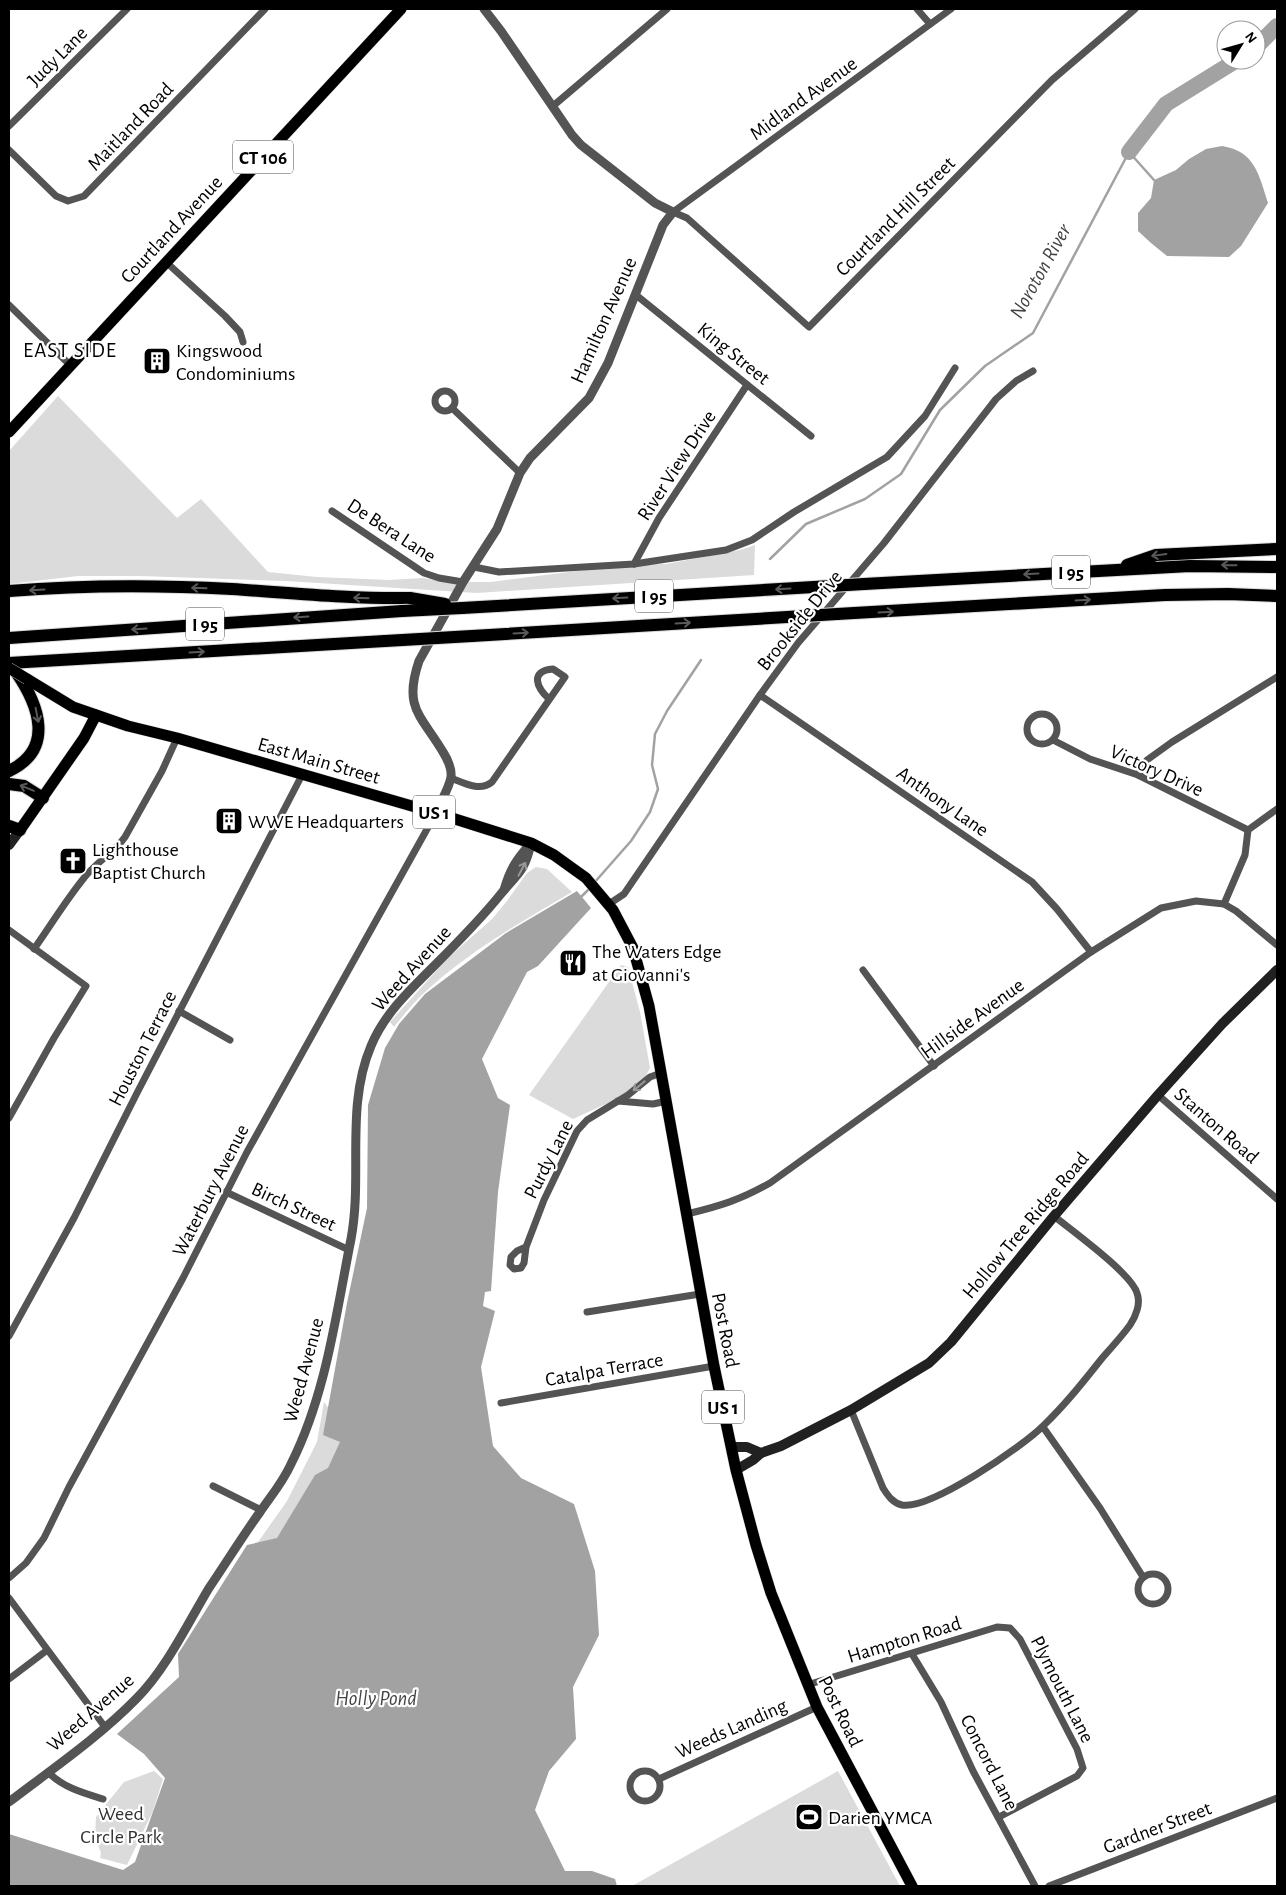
<svg xmlns="http://www.w3.org/2000/svg" width="1286" height="1895" font-family="'Alegreya Sans',sans-serif">
<style>
.green{fill:#dbdbdb}
.water{fill:#a2a2a2}
.lines{fill:none;stroke-linecap:round;stroke-linejoin:round}
.stream{stroke:#a2a2a2;stroke-width:2.5}
.river{stroke:#a2a2a2;stroke-width:16}
.primary-casing{stroke:#dbdbdb;stroke-width:12}
.motorway-casing{stroke:#dbdbdb;stroke-width:14}
.minor{stroke:#545454;stroke-width:7}
.tertiary{stroke:#545454;stroke-width:9}
.secondary{stroke:#212121;stroke-width:10}
.primary{stroke:#000;stroke-width:11}
.motorway{stroke:#000;stroke-width:12}
.primary-bridge-casing{stroke:#dbdbdb;stroke-width:12;stroke-linecap:butt}
.motorway-bridge-casing{stroke:#dbdbdb;stroke-width:14;stroke-linecap:butt}
.primary-bridge{stroke:#000;stroke-width:11}
.motorway-bridge{stroke:#000;stroke-width:12}
.oneway{stroke:#595959}
.oneway2{stroke:#989898}
.labels{text-anchor:middle;stroke-width:4.5;stroke-linejoin:round;paint-order:stroke}
.shield{fill:#fff;stroke:#4c4c4c;stroke-width:1}
.shield-label{font-size:19px;font-weight:bold;fill:#000}
.street-label{font-size:20px;fill:#000;stroke:#fff}
.poi-label{font-size:20px;fill:#000;stroke:#fff;text-anchor:start}
.park-label{font-size:20px;fill:#323232;stroke:#fff}
.water-label{font-size:21px;font-style:italic;fill:#434343;stroke:#fff}
.neighbourhood-label{font-size:21px;letter-spacing:1px;fill:#000;stroke:#fff}
</style>
<rect width="100%" height="100%" fill="#fff"/>
<g class="green">
<path d="M 58,396 L 177,518 L 201,499 L 268,572 L 317,577 L 389,580 L 423,578 L 447,582 L 491,582 L 624,565 L 666,564 L 740,550 L 755,545 L 754,575 L 477,593 L 286,581 L 140,576 L 78,576 L 9,584 L 9,451 Z"/>
<path d="M 536,867 L 547,869 L 572,892 C 521,922 468,952 424,993 C 413,1003 403,1016 394,1027 L 390,1022 L 447,959 L 492,919 L 507,901 L 527,873 Z"/>
<path d="M 621,965 L 628,967 L 640,1012 L 650,1068 L 645,1077 L 621,1097 L 573,1119 L 529,1095 Z"/>
<path d="M 324,1402 L 343,1427 L 350,1441 L 296,1535 L 244,1562 L 287,1501 L 317,1442 Z"/>
<path d="M 154,1771 L 163,1779 L 153,1811 L 127,1865 L 100,1858 L 101,1853 L 95,1837 L 96,1817 L 124,1782 Z"/>
<path d="M 838,1771 L 900,1886 L 632,1886 Z"/>
</g>
<g class="water">
<path d="M 1222,146 C 1255,151 1259,175 1268,203 L 1241,246 L 1229,257 L 1167,256 L 1151,243 L 1138,231 L 1138,213 L 1151,198 L 1154,180 L 1176,170 L 1189,159 L 1206,149 Z"/>
<path d="M 577,891 L 591,908 L 538,966 L 527,972 L 482,1059 L 498,1098 L 510,1105 L 498,1192 L 491,1291 L 485,1292 L 483,1306 L 495,1311 L 481,1367 L 493,1446 L 521,1478 L 574,1504 L 595,1571 L 599,1635 L 573,1687 L 576,1739 L 549,1771 L 535,1810 L 565,1871 L 592,1871 L 615,1879 L 617,1886 L 9,1886 L 9,1834 L 123,1870 L 135,1862 L 165,1778 L 144,1754 L 117,1734 L 179,1677 L 178,1654 L 247,1545 L 277,1538 L 315,1475 L 328,1468 L 340,1442 L 323,1435 L 347,1303 L 367,1208 L 368,1105 L 385,1048 L 399,1024 L 425,994 L 506,933 Z"/>
</g>
<g class="lines">
<g class="stream">
<path d="M 770,559 L 806,524 L 865,499 L 901,474 L 940,410 L 985,366 L 1033,333 L 1129,152 L 1154,180"/>
<path d="M 594,883 L 631,841 L 650,812 L 658,789 L 652,765 L 655,734 L 667,711 L 701,660"/>
<path d="M 580,898 L 590,888"/>
</g>
<g class="river">
<path d="M 1256,47 L 1277,26"/>
<path d="M 1129,152 L 1166,104 L 1237,60"/>
</g>
<defs>
<g id="primary">
<path d="M 9,432 L 401,9"/>
<path d="M 27,679 L 73,707 L 128,726 L 177,738 L 436,813 L 531,843 L 554,855 L 586,878 L 613,910 L 633,948 L 649,1006 L 714,1366 L 736,1470 L 756,1545 L 771,1593 L 817,1707 L 912,1886"/>
<path d="M 20,830 L 84,738 L 96,715"/>
</g>
<g id="motorway">
<path d="M 1127,565 L 1156,555 L 1277,549"/>
<path d="M 864,584 L 1190,566 L 1277,567"/>
<path d="M 9,591 C 82,585 158,585 232,589 C 292,593 350,599 410,598"/>
<path d="M 462,608 L 831,586"/>
<path d="M 837,614 L 1165,595 L 1228,594 L 1277,596"/>
<path d="M 472,636 L 804,616"/>
<path d="M 9,638 L 402,611"/>
<path d="M 9,663 L 385,641"/>
<path d="M 9,771 C 55,749 39,705 16,672"/>
<path d="M 9,784 L 24,786 L 43,798"/>
<path d="M 9,826 L 20,830"/>
</g>
</defs>
<use href="#primary" class="primary-casing"/>
<use href="#motorway" class="motorway-casing"/>
<g class="minor">
<path d="M 917,9 L 930,24"/>
<path d="M 553,106 L 667,9"/>
<path d="M 9,126 L 127,9"/>
<path d="M 9,150 L 56,196 L 68,201 L 84,196 L 265,9"/>
<path d="M 673,212 L 687,218 L 809,327 L 1052,80 L 1135,9"/>
<path d="M 673,212 L 951,9"/>
<path d="M 166,262 L 225,316 L 240,332 L 243,342"/>
<path d="M 636,295 L 811,436"/>
<path d="M 9,305 L 70,365"/>
<circle cx="445" cy="401" r="10"/>
<path d="M 452,408 L 520,473"/>
<path d="M 332,511 L 424,573 L 439,578 L 463,582"/>
<path d="M 634,564 L 659,518 L 747,385"/>
<path d="M 474,567 L 499,572 L 634,564 L 726,550 L 752,540 L 794,512 L 887,457 L 925,416 L 955,368"/>
<path d="M 760,695 L 1032,882 L 1057,909 L 1091,952"/>
<circle cx="1042" cy="729" r="15"/>
<path d="M 1053,740 L 1090,759 L 1138,775 L 1248,830"/>
<path d="M 1138,775 L 1147,760 L 1172,742 L 1277,677"/>
<path d="M 451,778 C 464,783 480,792 492,782 L 565,677 L 553,669 C 529,671 537,688 549,699"/>
<path d="M 609,904 L 624,894 L 760,695 L 798,643 L 884,543 L 996,399 L 1016,381 L 1033,371"/>
<path d="M 1224,904 L 1245,855 L 1248,830 L 1277,809"/>
<path d="M 9,930 L 86,986 L 54,1038 L 9,1118"/>
<path d="M 34,949 C 51,925 66,900 84,878 C 96,862 114,853 125,837 L 162,771 L 177,738"/>
<path d="M 863,970 L 934,1066"/>
<path d="M 179,1011 L 230,1040"/>
<path d="M 1158,1095 L 1277,1199"/>
<path d="M 618,1101 L 653,1104 L 667,1101"/>
<path d="M 226,1192 L 349,1250"/>
<path d="M 687,1214 C 720,1206 740,1200 770,1183 L 1091,952 L 1161,908 L 1196,901 L 1224,904 L 1236,911 L 1277,945"/>
<path d="M 526,1247 L 517,1251 L 511,1257 L 510,1265 L 514,1269 L 521,1268 L 524,1263 L 526,1247 L 544,1200 L 577,1131 L 587,1120 L 628,1095 L 650,1077 L 661,1073"/>
<path d="M 587,1312 L 700,1294"/>
<path d="M 9,1336 L 74,1218 L 137,1093 L 302,775"/>
<path d="M 501,1403 L 714,1366"/>
<path d="M 851,1410 L 883,1488 C 888,1496 893,1503 902,1505 C 930,1510 1022,1447 1043,1426 C 1065,1405 1084,1381 1103,1357 C 1112,1347 1122,1336 1130,1325 C 1136,1316 1141,1303 1137,1293 C 1131,1273 1072,1231 1054,1216"/>
<path d="M 1043,1427 L 1100,1508 L 1143,1577"/>
<path d="M 213,1486 L 261,1510"/>
<circle cx="1153" cy="1589" r="15"/>
<path d="M 9,1578 L 26,1563 L 44,1538 L 69,1487 L 183,1278 L 247,1152 L 436,813"/>
<path d="M 9,1598 L 105,1727"/>
<path d="M 912,1654 L 941,1702 L 973,1771 L 1035,1886"/>
<path d="M 9,1679 L 46,1651"/>
<path d="M 807,1685 L 997,1627 L 1010,1628 L 1020,1639 L 1077,1749 L 1083,1768 L 1077,1776 L 999,1817"/>
<circle cx="645" cy="1786" r="15"/>
<path d="M 48,1772 C 62,1787 83,1793 103,1799"/>
<path d="M 659,1779 L 817,1707"/>
<path d="M 1049,1886 L 1277,1798"/>
</g>
<g class="tertiary">
<path d="M 436,813 C 440,802 449,789 451,777 C 452,768 448,760 443,752 C 421,715 403,708 419,661 L 463,582 L 497,529 L 520,473 L 530,458 L 589,398 L 608,363 L 663,225 L 673,212 L 655,203 L 581,145 L 572,135 L 501,31 L 484,9"/>
<path d="M 504,890 C 510,869 516,860 531,843"/>
<path d="M 9,1802 C 52,1769 99,1737 137,1698 C 166,1669 188,1623 209,1588 C 226,1563 242,1537 260,1512 C 271,1496 283,1482 291,1464 C 326,1395 336,1314 351,1239 C 363,1176 345,1107 371,1046 C 384,1014 410,990 434,966 C 457,943 480,920 500,895 C 517,874 525,872 531,843"/>
</g>
<g class="secondary">
<path d="M 9,845 L 20,830"/>
<path d="M 731,1447 L 747,1447 L 761,1453"/>
<path d="M 736,1470 L 753,1460 L 761,1453 L 781,1446 L 851,1410 L 929,1363 L 951,1342 L 1054,1216 L 1158,1095 L 1222,1024 L 1277,970"/>
</g>
<use href="#primary" class="primary"/>
<use href="#motorway" class="motorway"/>
<defs>
<path id="primary-bridge" d="M 9,668 L 27,679"/>
<g id="motorway-bridge">
<path d="M 831,586 L 864,584"/>
<path d="M 410,598 L 445,604"/>
<path d="M 402,611 L 462,608"/>
<path d="M 804,616 L 837,614"/>
<path d="M 385,641 L 472,636"/>
</g>
</defs>
<use href="#primary-bridge" class="primary-bridge-casing"/>
<use href="#motorway-bridge" class="motorway-bridge-casing"/>
<use href="#primary-bridge" class="primary-bridge"/>
<use href="#motorway-bridge" class="motorway-bridge"/>
</g>
<defs><path id="oneway-shaft" d="M-6 0H5M1.5-3L5.5 0L1.5 3" fill="none" stroke-width="1.6" stroke-linecap="round" stroke-linejoin="round" transform="scale(1.25)"/></defs>
<g class="oneway">
<use href="#oneway-shaft" transform="translate(1159 555) rotate(172)"/>
<use href="#oneway-shaft" transform="translate(1229 565) rotate(-179)"/>
<use href="#oneway-shaft" transform="translate(1031 574) rotate(177)"/>
<use href="#oneway-shaft" transform="translate(199 588) rotate(-178)"/>
<use href="#oneway-shaft" transform="translate(783 589) rotate(177)"/>
<use href="#oneway-shaft" transform="translate(37 590) rotate(177)"/>
<use href="#oneway-shaft" transform="translate(361 598) rotate(-178)"/>
<use href="#oneway-shaft" transform="translate(620 598) rotate(177)"/>
<use href="#oneway-shaft" transform="translate(1083 600) rotate(-3)"/>
<use href="#oneway-shaft" transform="translate(886 612) rotate(-3)"/>
<use href="#oneway-shaft" transform="translate(301 617) rotate(176)"/>
<use href="#oneway-shaft" transform="translate(683 623) rotate(-3)"/>
<use href="#oneway-shaft" transform="translate(139 629) rotate(176)"/>
<use href="#oneway-shaft" transform="translate(521 633) rotate(-3)"/>
<use href="#oneway-shaft" transform="translate(197 652) rotate(-3)"/>
<use href="#oneway-shaft" transform="translate(37 715) rotate(79)"/>
<use href="#oneway-shaft" transform="translate(27 788) rotate(-158)"/>
</g>
<g class="oneway2">
<use href="#oneway-shaft" transform="translate(522 869) rotate(-62)"/>
<use href="#oneway-shaft" transform="translate(639 1086) rotate(141)"/>
</g>
<defs>
<symbol id="building-square" viewBox="-11 -11 22 22"><rect x="-9" y="-9" width="18" height="18" rx="4" fill="#000" stroke="#fff"/><path d="M-4-6H4V6H1V3H-1V6H-4ZM-2.5-4.3h1.7v1.8h-1.7ZM.8-4.3h1.7v1.8H.8ZM-2.5-1h1.7V.8h-1.7ZM.8-1h1.7V.8H.8Z" fill="#fff"/></symbol>
<symbol id="church-square" viewBox="-11 -11 22 22"><rect x="-9" y="-9" width="18" height="18" rx="4" fill="#000" stroke="#fff"/><path d="M-1.2-6h2.4v3.5h3.3v2.4h-3.3V6h-2.4V-.1h-3.3v-2.4h3.3Z" fill="#fff"/></symbol>
<symbol id="restaurant-square" viewBox="-11 -11 22 22"><rect x="-9" y="-9" width="18" height="18" rx="4" fill="#000" stroke="#fff"/><path d="M-5-6h1v4h1v-4h1v4h1v-4h1v5L-1.5 .5V6h-2V.5L-5-1ZM5-6V6H3V1.5H1.5Q1.5-4 5-6Z" fill="#fff"/></symbol>
<symbol id="stadium-square" viewBox="-11 -11 22 22"><rect x="-9" y="-9" width="18" height="18" rx="4" fill="#000" stroke="#fff"/><path d="M0-5a6.5 5 0 1 0 0 10a6.5 5 0 1 0 0-10ZM-3.5-1.8h7v3.6h-7Z" fill="#fff"/></symbol>
</defs>
<g fill-rule="evenodd">
<use href="#building-square" x="141" y="345" width="32" height="32"/>
<use href="#building-square" x="213" y="805" width="32" height="32"/>
<use href="#church-square" x="57" y="845" width="32" height="32"/>
<use href="#restaurant-square" x="557" y="947" width="32" height="32"/>
<use href="#stadium-square" x="793" y="1801" width="32" height="32"/>
</g>
<g class="labels">
<g class="shield">
<rect x="233" y="140.5" width="60" height="33" rx="4"/>
<rect x="1052" y="555.5" width="38" height="33" rx="4"/>
<rect x="635" y="579.5" width="38" height="33" rx="4"/>
<rect x="186" y="607.5" width="38" height="33" rx="4"/>
<rect x="413" y="795.5" width="42" height="33" rx="4"/>
<rect x="702" y="1390.5" width="42" height="33" rx="4"/>
</g>
<g class="shield-label">
<text x="263" y="164">CT 106</text>
<text x="1071" y="579">I 95</text>
<text x="654" y="603">I 95</text>
<text x="205" y="631">I 95</text>
<text x="434" y="819">US 1</text>
<text x="723" y="1414">US 1</text>
</g>
<g class="street-label">
<text transform="translate(57 56) rotate(-45)" y="7">Judy Lane</text>
<text transform="translate(803 98) rotate(-36)" y="7">Midland Avenue</text>
<text transform="translate(130 126) rotate(-46)" y="7">Maitland Road</text>
<text transform="translate(895 216) rotate(-45)" y="7">Courtland Hill Street</text>
<text transform="translate(171 229) rotate(-47)" y="7">Courtland Avenue</text>
<text transform="translate(603 320) rotate(-66)" y="7">Hamilton Avenue</text>
<text transform="translate(734 353) rotate(39)" y="7">King Street</text>
<text transform="translate(676 465) rotate(-57)" y="7">River View Drive</text>
<text transform="translate(392 530) rotate(33)" y="7">De Bera Lane</text>
<text transform="translate(799 620) rotate(-51)" y="7">Brookside Drive</text>
<text transform="translate(319 760) rotate(16)" y="7">East Main Street</text>
<text transform="translate(1157 770) rotate(24)" y="7">Victory Drive</text>
<text transform="translate(943 801) rotate(35)" y="7">Anthony Lane</text>
<text transform="translate(411 968) rotate(-48)" y="7">Weed Avenue</text>
<text transform="translate(972 1018) rotate(-36)" y="7">Hillside Avenue</text>
<text transform="translate(142 1048) rotate(-63)" y="7">Houston Terrace</text>
<text transform="translate(1217 1125) rotate(41)" y="7">Stanton Road</text>
<text transform="translate(548 1159) rotate(-63)" y="7">Purdy Lane</text>
<text transform="translate(210 1190) rotate(-63)" y="7">Waterbury Avenue</text>
<text transform="translate(294 1206) rotate(25)" y="7">Birch Street</text>
<text transform="translate(1025 1225) rotate(-50)" y="7">Hollow Tree Ridge Road</text>
<text transform="translate(726 1330) rotate(79)" y="7">Post Road</text>
<text transform="translate(604 1369) rotate(-10)" y="7">Catalpa Terrace</text>
<text transform="translate(303 1370) rotate(-75)" y="7">Weed Avenue</text>
<text transform="translate(904 1639) rotate(-17)" y="7">Hampton Road</text>
<text transform="translate(1063 1689) rotate(63)" y="7">Plymouth Lane</text>
<text transform="translate(841 1711) rotate(64)" y="7">Post Road</text>
<text transform="translate(90 1712) rotate(-41)" y="7">Weed Avenue</text>
<text transform="translate(731 1728) rotate(-24)" y="7">Weeds Landing</text>
<text transform="translate(990 1762) rotate(63)" y="7">Concord Lane</text>
<text transform="translate(1157 1827) rotate(-21)" y="7">Gardner Street</text>
</g>
<g class="poi-label">
<text x="176" y="357">Kingswood<tspan x="176" dy="23">Condominiums</tspan></text>
<text x="248" y="828">WWE Headquarters</text>
<text x="92" y="856">Lighthouse<tspan x="92" dy="23">Baptist Church</tspan></text>
<text x="592" y="958">The Waters Edge<tspan x="592" dy="23">at Giovanni's</tspan></text>
<text x="828" y="1824">Darien YMCA</text>
</g>
<g class="park-label">
<text x="121" y="1820">Weed<tspan x="121" dy="23">Circle Park</tspan></text>
</g>
<g class="water-label">
<text transform="translate(1040 271) rotate(-61)" y="7">Noroton River</text>
<text x="376" y="1705">Holly Pond</text>
</g>
<g class="neighbourhood-label">
<text x="70" y="357">EAST SIDE</text>
</g>
</g>
<rect width="1286" height="1895" fill="none" stroke="#000000" stroke-width="20"/>
<g transform="translate(1241 45) rotate(53)"><circle r="24" fill="#ffffff" stroke="#999999"/>
<path d="M0-4L9 19L0 12L-9 19Z" fill="#000000"/>
<text y="-8" font-size="14" font-weight="bold" text-anchor="middle" fill="#000000">N</text>
</g>
</svg>
